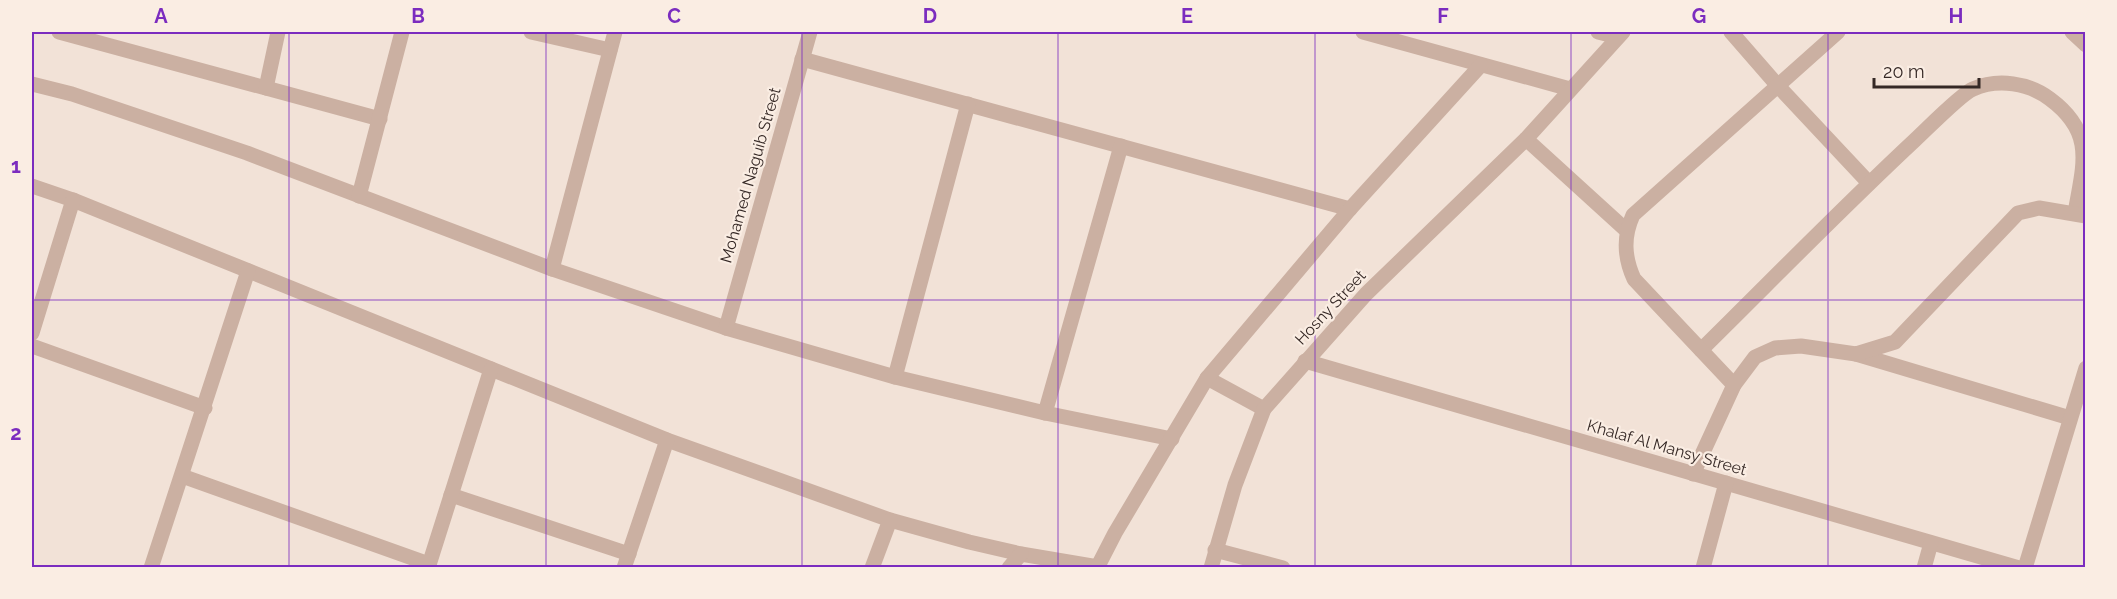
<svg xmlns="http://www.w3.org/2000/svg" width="2117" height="599" font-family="Raleway,sans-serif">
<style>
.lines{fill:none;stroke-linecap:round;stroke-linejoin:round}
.street{stroke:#cbb0a2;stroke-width:15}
.grid{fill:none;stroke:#7b2cbf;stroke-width:1.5;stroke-opacity:0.55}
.labels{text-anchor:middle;stroke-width:4.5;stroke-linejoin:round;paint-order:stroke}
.street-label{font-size:16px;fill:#352825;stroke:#faede3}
.neatline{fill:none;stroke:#7b2cbf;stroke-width:2}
.grid-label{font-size:20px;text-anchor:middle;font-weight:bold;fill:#7b2cbf}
</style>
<rect width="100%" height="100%" fill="#f2e2d7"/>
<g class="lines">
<g class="street">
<path d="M 59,32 L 380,119"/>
<path d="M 531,32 L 610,50"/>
<path d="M 1363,32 L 1570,89"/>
<path d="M 1598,32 L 1618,37"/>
<path d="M 1731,32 L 1778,86 L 1869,183"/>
<path d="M 2072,32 L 2086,45"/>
<path d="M 802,59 L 1350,209"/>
<path d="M 32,84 L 72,94 L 247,153 L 552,269 L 726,328 L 895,377 L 1045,413 L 1172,439"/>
<path d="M 266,88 L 278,32"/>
<path d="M 1526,139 L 1626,230"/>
<path d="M 32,186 L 73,200 L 667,440 L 890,520 L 969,542 L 1021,554 L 1098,567"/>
<path d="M 359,196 L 402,32"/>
<path d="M 552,269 L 615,32"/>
<path d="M 726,328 L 810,32"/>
<path d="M 32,333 L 73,200"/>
<path d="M 32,346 L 205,408"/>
<path d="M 1701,350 C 1772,280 1842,208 1915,140 C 1927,129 1961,94 1973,89 C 1998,78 2029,83 2050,99 C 2096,133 2083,165 2075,213"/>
<path d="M 1856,354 L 2070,418"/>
<path d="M 1305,361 L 2019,568"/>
<path d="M 895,377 L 968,104"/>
<path d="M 1207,378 L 1264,409"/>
<path d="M 1734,385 L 1634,279 C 1624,257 1623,237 1633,215 L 1838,32"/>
<path d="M 1045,413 L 1121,146"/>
<path d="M 1693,474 L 1734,385 L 1755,357 L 1775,348 L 1801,346 L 1856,354 L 1895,342 L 2018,213 L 2039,208 L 2086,216"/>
<path d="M 182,476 L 429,564"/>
<path d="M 451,495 L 629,554"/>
<path d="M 1215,550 L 1283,568"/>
<path d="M 151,568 L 248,271"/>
<path d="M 428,568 L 491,369"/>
<path d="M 624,568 L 667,440"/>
<path d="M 872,568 L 890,520"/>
<path d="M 1009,568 L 1021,554"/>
<path d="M 1097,568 L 1115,533 L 1207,378 L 1350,209 L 1481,65"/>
<path d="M 1211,568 L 1235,485 L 1264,409 L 1366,294 L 1526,139 L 1623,32"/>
<path d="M 1703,568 L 1726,483"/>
<path d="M 1924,568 L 1931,543"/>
<path d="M 2025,568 L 2086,368"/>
</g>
</g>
<path class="grid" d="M 289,32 L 289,568M 546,32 L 546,568M 802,32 L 802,568M 1058,32 L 1058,568M 1315,32 L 1315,568M 1571,32 L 1571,568M 1828,32 L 1828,568M 32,300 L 2086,300"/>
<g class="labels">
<g class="street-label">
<text transform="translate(750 175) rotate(-74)" y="6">Mohamed Naguib Street</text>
<text transform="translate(1330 307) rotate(-47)" y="6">Hosny Street</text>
<text transform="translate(1667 447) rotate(16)" y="6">Khalaf Al Mansy Street</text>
</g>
</g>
<rect width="2117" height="599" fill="none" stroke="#faede3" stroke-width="66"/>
<path d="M1874 78v9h105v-9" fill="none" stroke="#352825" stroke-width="3"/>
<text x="1883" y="78" font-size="18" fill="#352825" stroke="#faede3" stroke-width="4.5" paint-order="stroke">20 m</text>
<rect x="33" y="33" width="2051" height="533" class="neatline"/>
<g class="grid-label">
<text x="161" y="23">A</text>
<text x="418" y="23">B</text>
<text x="674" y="23">C</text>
<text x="930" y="23">D</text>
<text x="1187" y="23">E</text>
<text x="1443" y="23">F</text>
<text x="1699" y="23">G</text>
<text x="1956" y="23">H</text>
<text x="16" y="173">1</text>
<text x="16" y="440">2</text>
</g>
</svg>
